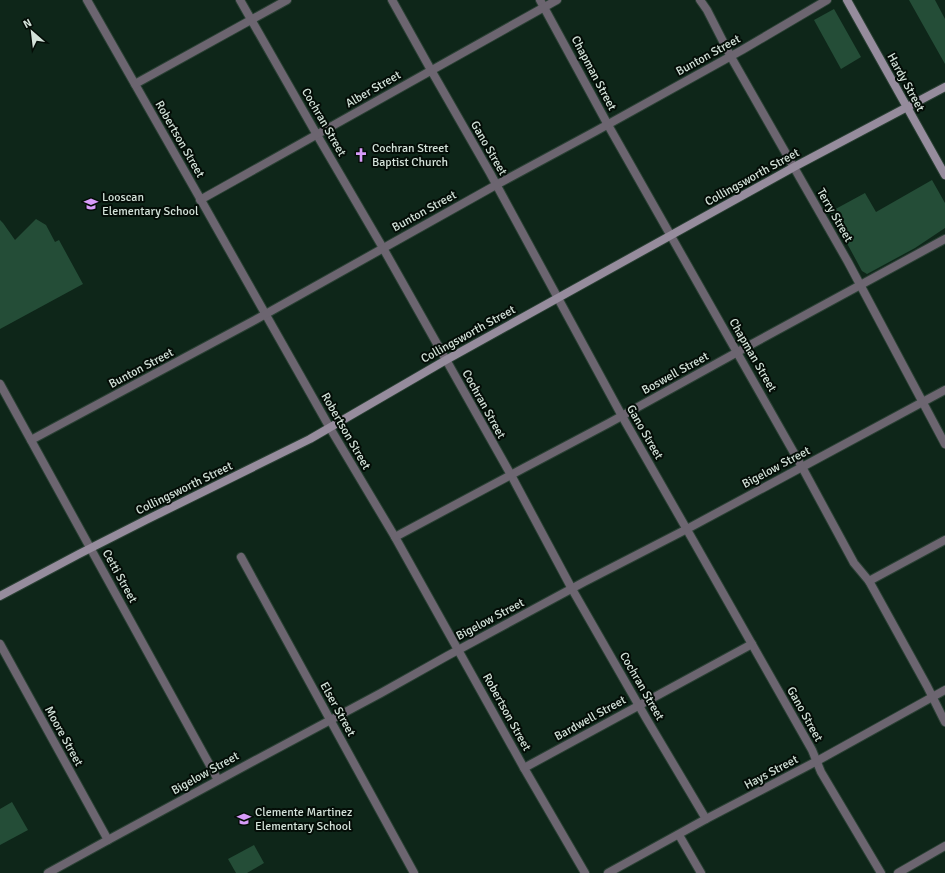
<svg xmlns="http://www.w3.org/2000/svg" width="945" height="873" font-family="Signika,sans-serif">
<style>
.green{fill:#244d37}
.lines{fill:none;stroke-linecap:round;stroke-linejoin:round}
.minor-casing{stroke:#2a4034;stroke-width:10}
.tertiary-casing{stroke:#2a4034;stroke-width:10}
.secondary-casing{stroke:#2a4034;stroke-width:10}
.minor{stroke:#6c6570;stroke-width:8}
.tertiary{stroke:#6c6570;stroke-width:8}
.secondary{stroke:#968c9d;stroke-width:8}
.labels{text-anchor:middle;stroke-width:4;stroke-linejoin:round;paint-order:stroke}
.street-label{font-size:12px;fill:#d3e2d9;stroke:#040d07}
.poi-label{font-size:12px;fill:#d3e2d9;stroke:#040d07;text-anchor:start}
</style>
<rect width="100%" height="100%" fill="#0e2619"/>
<g class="green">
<path d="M 909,0 L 935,0 L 945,19 L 945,64 Z"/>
<path d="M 834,9 L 861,57 L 841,69 L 814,20 Z"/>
<path d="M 932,180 L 945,203 L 945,228 L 915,248 L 867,274 L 862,271 L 830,212 L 865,193 L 876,212 Z"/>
<path d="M 36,219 L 46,225 L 55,242 L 59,240 L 83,284 L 0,329 L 0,220 L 3,223 L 15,240 Z"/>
<path d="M 12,802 L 28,830 L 0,845 L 0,809 Z"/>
<path d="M 254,845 L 264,863 L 247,873 L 236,873 L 228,859 Z"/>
</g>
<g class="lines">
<defs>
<g id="minor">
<path d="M 87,0 L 197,193 L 219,232 L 330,428 L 395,537 L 524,768 L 585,873"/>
<path d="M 240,0 L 317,135 L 383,248 L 511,475 L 572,589 L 646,718 L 706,819"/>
<path d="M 392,0 L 431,70 L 490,173 L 622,416 L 694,542 L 812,750 L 821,772 L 881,873"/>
<path d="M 540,0 L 608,125 L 802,467 L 854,563 L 869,581 L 927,686 L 945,722"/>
<path d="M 700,0 L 707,10 L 731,57 L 848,262 L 945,444"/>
<path d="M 135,84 L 287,0"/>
<path d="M 200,200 L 557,0"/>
<path d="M 0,384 L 218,780"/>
<path d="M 31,440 L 255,320 L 496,185 L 596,131 L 742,50 L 827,0"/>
<path d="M 395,537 L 522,469 L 609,423 L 752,344 L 945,239"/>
<path d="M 241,557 L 414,873"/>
<path d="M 869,581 L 945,540"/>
<path d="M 0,644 L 108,840"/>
<path d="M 524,768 L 752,644"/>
<path d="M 48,873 L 108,840 L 252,762 L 381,693 L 447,656 L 584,582 L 687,529 L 945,390"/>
<path d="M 898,873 L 945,846"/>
</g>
<g id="tertiary">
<path d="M 679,835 L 701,873"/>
<path d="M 608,873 L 706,819 L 817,761 L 945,690"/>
</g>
<g id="secondary">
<path d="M 847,0 L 945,175"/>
<path d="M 0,596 L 79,554 L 146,520 L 310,439 L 446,360 L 794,167 L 945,87"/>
</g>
</defs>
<use href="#minor" class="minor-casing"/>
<use href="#tertiary" class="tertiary-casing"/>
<use href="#secondary" class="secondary-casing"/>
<use href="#minor" class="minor"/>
<use href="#tertiary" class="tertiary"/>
<use href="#secondary" class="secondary"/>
</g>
<defs>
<symbol id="church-bare" viewBox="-9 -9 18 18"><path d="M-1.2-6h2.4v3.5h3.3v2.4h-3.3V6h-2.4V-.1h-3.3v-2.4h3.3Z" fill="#d79bf9" stroke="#040d07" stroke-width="2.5" paint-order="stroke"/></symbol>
<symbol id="school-bare" viewBox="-9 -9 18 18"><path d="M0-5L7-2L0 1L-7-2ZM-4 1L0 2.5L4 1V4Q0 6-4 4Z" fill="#d79bf9" stroke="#040d07" stroke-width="2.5" paint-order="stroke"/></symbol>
</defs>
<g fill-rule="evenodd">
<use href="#church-bare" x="351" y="145" width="20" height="20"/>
<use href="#school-bare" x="81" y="194" width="20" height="20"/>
<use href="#school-bare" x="234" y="809" width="20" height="20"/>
</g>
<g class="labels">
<g class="street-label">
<text transform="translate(708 55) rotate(-29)" y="4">Bunton Street</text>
<text transform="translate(594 73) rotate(62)" y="4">Chapman Street</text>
<text transform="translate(906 82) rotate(61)" y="4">Hardy Street</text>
<text transform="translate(373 89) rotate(-30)" y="4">Alber Street</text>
<text transform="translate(324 122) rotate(60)" y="4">Cochran Street</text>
<text transform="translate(180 139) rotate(60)" y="4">Robertson Street</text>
<text transform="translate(489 148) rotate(60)" y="4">Gano Street</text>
<text transform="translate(752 177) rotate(-29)" y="4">Collingsworth Street</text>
<text transform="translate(424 211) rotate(-29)" y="4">Bunton Street</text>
<text transform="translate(835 215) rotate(60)" y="4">Terry Street</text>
<text transform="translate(468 334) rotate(-29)" y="4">Collingsworth Street</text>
<text transform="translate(753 355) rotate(60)" y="4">Chapman Street</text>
<text transform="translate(141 368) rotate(-28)" y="4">Bunton Street</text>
<text transform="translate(675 373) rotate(-29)" y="4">Boswell Street</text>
<text transform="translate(484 404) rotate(61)" y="4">Cochran Street</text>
<text transform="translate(346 431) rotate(60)" y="4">Robertson Street</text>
<text transform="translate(645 432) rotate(60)" y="4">Gano Street</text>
<text transform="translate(776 467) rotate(-28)" y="4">Bigelow Street</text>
<text transform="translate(184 488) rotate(-26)" y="4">Collingsworth Street</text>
<text transform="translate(120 576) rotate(61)" y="4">Cetti Street</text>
<text transform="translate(490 619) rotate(-28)" y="4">Bigelow Street</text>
<text transform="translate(642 686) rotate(60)" y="4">Cochran Street</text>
<text transform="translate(338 709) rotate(61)" y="4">Elser Street</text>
<text transform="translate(507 712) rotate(61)" y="4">Robertson Street</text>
<text transform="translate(805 714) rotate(61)" y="4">Gano Street</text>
<text transform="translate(590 718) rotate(-29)" y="4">Bardwell Street</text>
<text transform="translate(64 736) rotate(61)" y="4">Moore Street</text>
<text transform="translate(771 772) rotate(-28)" y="4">Hays Street</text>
<text transform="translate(205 773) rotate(-29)" y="4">Bigelow Street</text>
</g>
<g class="poi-label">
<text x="372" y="152">Cochran Street<tspan x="372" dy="14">Baptist Church</tspan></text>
<text x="102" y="201">Looscan<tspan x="102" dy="14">Elementary School</tspan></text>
<text x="255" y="816">Clemente Martinez<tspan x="255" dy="14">Elementary School</tspan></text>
</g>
</g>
<g transform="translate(32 32) rotate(332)" stroke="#040d07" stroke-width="3" paint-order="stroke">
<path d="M0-3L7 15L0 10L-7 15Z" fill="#d3e2d9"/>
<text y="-6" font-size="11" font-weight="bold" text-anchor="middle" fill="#d3e2d9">N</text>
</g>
</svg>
